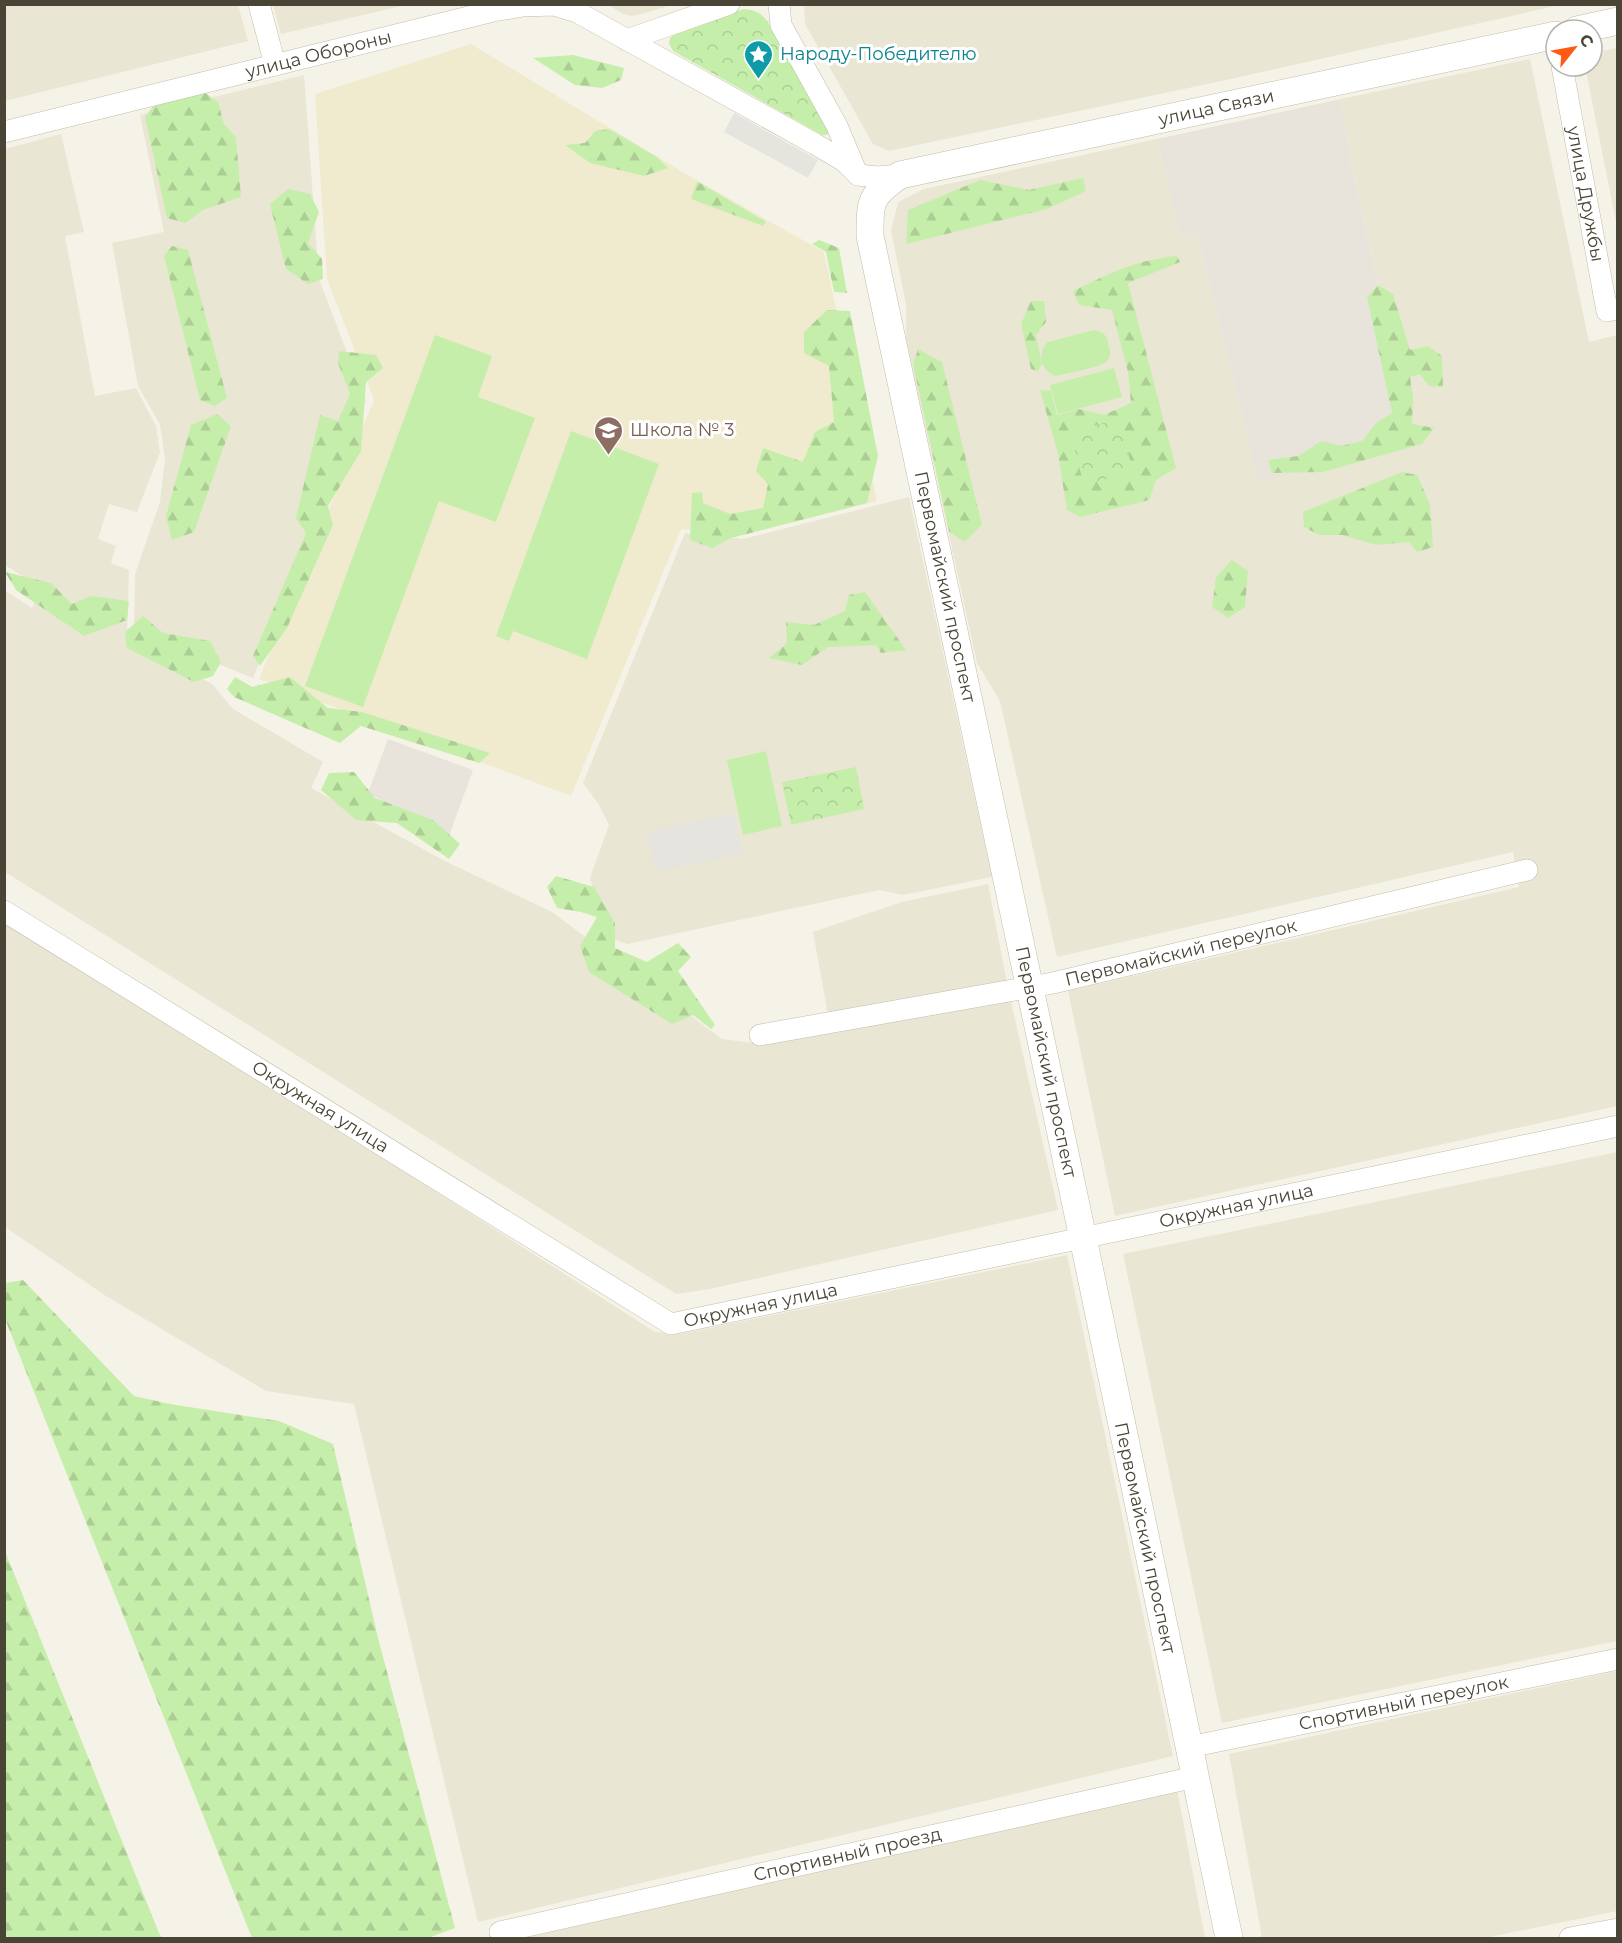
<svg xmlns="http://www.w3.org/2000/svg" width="1622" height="1943" font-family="Montserrat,sans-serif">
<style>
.residential{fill:#eae6d4}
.industrial{fill:#e8e4dc}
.education{fill:#f0ebcf}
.forest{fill:url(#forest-firs)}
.park{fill:url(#park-crowns)}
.pitch{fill:#c6eeab}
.parking{fill:#e6e4df}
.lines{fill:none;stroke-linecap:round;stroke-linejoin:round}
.minor-casing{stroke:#c2bda8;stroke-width:22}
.tertiary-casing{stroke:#c2bda8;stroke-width:28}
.minor{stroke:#fff;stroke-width:21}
.tertiary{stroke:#fff;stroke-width:27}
.labels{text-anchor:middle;stroke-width:6;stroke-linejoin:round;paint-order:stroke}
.street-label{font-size:18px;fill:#494435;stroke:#fff}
.culture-label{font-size:18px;fill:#0d838f;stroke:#fff;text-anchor:start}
.education-label{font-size:18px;fill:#785e54;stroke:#fff;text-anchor:start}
</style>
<defs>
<pattern id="forest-firs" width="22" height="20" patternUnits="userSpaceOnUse" patternTransform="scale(1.5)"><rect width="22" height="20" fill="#c6eeab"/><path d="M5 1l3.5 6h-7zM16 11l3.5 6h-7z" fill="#accd94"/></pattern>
<pattern id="park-crowns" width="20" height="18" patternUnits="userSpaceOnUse" patternTransform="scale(1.5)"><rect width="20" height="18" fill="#c6eeab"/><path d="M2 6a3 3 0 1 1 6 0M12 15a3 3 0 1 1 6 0" fill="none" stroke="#accd94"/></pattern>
</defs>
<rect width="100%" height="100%" fill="#f5f3e7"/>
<g class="residential">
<path d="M 4,5 L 238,5 L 248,41 L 5,101 Z"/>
<path d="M 273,5 L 273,4 L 406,5 L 281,34 Z"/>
<path d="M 609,5 L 671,5 L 642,14 L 631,16 L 621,13 Z"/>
<path d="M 804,5 L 1560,5 L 1231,79 L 889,151 L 873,144 L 805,24 Z"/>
<path d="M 1617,48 L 1618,48 L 1617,227 L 1585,66 L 1592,66 L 1592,53 Z"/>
<path d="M 1530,59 L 1589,342 L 1617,335 L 1617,1106 L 1115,1216 L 1068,991 L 1519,887 L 1513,852 L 1057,957 L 1000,701 L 977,663 L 906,338 L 906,304 L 891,231 L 898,202 L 924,189 L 1157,139 L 1180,235 L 1197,232 L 1249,440 L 1413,443 L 1352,166 L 1341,99 Z"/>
<path d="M 304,75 L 319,279 L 366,402 L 253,678 L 134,630 L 135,574 L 160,502 L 165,459 L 160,425 L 138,386 L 112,243 L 164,232 L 140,115 Z"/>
<path d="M 61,134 L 84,232 L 65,236 L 95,396 L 136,388 L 156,426 L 160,452 L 137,512 L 109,504 L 98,539 L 116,546 L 111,563 L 129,570 L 127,638 L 212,684 L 233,709 L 323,762 L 311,788 L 445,861 L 552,912 L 722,1039 L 752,1043 L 1010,997 L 1058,1210 L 710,1289 L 676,1294 L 5,872 L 4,590 L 32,608 L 40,587 L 5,565 L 5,149 Z"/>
<path d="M 909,497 L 992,877 L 903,895 L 879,890 L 627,944 L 613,939 L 602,926 L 590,878 L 609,825 L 599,805 L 583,783 L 685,533 L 743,539 Z"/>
<path d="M 988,884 L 1007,983 L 828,1015 L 813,932 L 902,902 Z"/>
<path d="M 4,923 L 323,1119 L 655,1332 L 680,1334 L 1067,1255 L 1173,1756 L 478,1922 L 354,1404 L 266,1391 L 106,1296 L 5,1227 Z"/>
<path d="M 1617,1152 L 1617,1641 L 1222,1723 L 1123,1254 Z"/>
<path d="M 1617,1671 L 1617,1911 L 1485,1938 L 1262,1938 L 1229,1754 Z"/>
<path d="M 1177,1789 L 1205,1938 L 525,1938 Z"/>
</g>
<g class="industrial">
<path d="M 1341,99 L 1352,166 L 1413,443 L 1259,482 L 1197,232 L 1180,236 L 1157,139 Z"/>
<path d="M 388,739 L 473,770 L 449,836 L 368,793 Z"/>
</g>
<path class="education" d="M 471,44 L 686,174 L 824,252 L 877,501 L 743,535 L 681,529 L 571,796 L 259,679 L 374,400 L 327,279 L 315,94 Z"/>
<g class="forest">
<path d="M 573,55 L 624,68 L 621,80 L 602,88 L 575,85 L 533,58 Z"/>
<path d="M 204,92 L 218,102 L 224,124 L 236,137 L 241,197 L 203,210 L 185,223 L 167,218 L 145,117 L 153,106 Z"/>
<path d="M 609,129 L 657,157 L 668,168 L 644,176 L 590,163 L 565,145 L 585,143 L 595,131 Z"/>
<path d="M 1083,178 L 1086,191 L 1047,209 L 906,244 L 908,210 L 980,180 L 1029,190 Z"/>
<path d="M 697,182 L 698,182 L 766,222 L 763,226 L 691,199 Z"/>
<path d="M 288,189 L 310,194 L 319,212 L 308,243 L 322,259 L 323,279 L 308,284 L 286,269 L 270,204 Z"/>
<path d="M 819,240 L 839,248 L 847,293 L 834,292 L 826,252 L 812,244 Z"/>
<path d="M 172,246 L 188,250 L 227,398 L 215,406 L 200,400 L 164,256 Z"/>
<path d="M 1177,256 L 1180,262 L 1128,283 L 1176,468 L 1156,480 L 1149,500 L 1080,517 L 1067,510 L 1058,454 L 1040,390 L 1051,391 L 1057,415 L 1079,409 L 1104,415 L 1131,403 L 1128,372 L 1112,310 L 1079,305 L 1073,291 C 1111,273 1135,260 1177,256 Z"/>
<path d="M 1378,285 L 1393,294 L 1410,350 L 1428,346 L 1442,356 L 1443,387 L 1429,386 L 1420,374 L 1410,377 L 1413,398 L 1412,424 L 1434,428 L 1422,444 L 1323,472 L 1272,473 L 1268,460 L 1298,456 L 1322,441 L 1341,446 L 1362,441 L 1376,423 L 1392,413 L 1367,297 Z"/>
<path d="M 1031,301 L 1044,301 L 1046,322 L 1036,335 L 1042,364 L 1038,371 L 1031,369 L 1021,324 Z"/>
<path d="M 827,310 L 850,311 L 878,456 L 867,503 L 731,538 L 712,548 L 690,540 L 692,493 L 702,492 L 703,503 L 730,514 L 763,508 L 768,484 L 756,471 L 763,448 L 803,462 L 815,432 L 834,422 L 829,366 L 804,353 L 804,332 Z"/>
<path d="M 918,349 L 942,362 L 982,525 L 964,542 L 949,531 L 913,364 Z"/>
<path d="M 339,351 L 376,355 L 383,368 L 366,382 L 361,451 L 328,506 L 333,525 L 287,628 L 260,666 L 253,656 L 306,533 L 296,518 L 320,415 L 338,421 L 350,394 L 338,363 Z"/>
<path d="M 217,414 L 231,426 L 194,532 L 172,540 L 166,516 L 191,425 Z"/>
<path d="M 1402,472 L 1417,475 L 1430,504 L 1433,547 L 1417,552 L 1409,542 L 1376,545 L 1342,535 L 1319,535 L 1304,527 L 1303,512 Z"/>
<path d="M 1232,560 L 1248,571 L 1245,607 L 1228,618 L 1212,607 L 1216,577 Z"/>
<path d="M 5,572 L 51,583 L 72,604 L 91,596 L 129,601 L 127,620 L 84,636 L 16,590 Z"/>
<path d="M 865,592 L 906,650 L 881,653 L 876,645 L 828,647 L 802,665 L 769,658 L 787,643 L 786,622 L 814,625 L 845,611 L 849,595 Z"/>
<path d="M 143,616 L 163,633 L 210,641 L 221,662 L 213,676 L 194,682 L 127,648 L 125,632 Z"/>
<path d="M 235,677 L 252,687 L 290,677 L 328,708 L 362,712 L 490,753 L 479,763 L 361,726 L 340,743 L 234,697 L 227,689 Z"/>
<path d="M 354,772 L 375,798 L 433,820 L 460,844 L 449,859 L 397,823 L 356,820 L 321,790 L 329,773 Z"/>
<path d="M 556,876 L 594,887 L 615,923 L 615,948 L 647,962 L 678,943 L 691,957 L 678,971 L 715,1025 L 711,1029 L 693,1015 L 672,1024 L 589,972 L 580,946 L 597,917 L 581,912 L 557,908 L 547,887 Z"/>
<path d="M 23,1280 L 134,1396 L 170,1404 L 279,1421 L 333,1444 L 378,1638 L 455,1928 L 428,1938 L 252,1938 L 5,1319 L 5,1283 Z"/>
<path d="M 5,1551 L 159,1933 L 162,1938 L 5,1938 Z"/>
</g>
<g class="park">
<path d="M 744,9 C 756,10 761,13 768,22 L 830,128 L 830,132 L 827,135 L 822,135 L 673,51 L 669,44 L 670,38 L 676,33 Z"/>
<path d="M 1119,419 L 1133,472 L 1084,485 L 1070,432 Z"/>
<path d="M 856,767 L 864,809 L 791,825 L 782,782 Z"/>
</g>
<g class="pitch">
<path d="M 1094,330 C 1102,332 1106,333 1108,342 C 1109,348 1112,355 1108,360 C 1101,368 1067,373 1056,376 C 1041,372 1036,352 1048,342 Z"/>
<path d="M 435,335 L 492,356 L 478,397 L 535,418 L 496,522 L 439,501 L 363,707 L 305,686 Z"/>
<path d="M 1114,368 L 1122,397 L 1058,414 L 1050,385 Z"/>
<path d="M 571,431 L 659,464 L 587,659 L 513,631 L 509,641 L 496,636 Z"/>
<path d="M 766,751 L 782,826 L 743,835 L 727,760 Z"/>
</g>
<g class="parking">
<path d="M 734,113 L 818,160 L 808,178 L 724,132 Z"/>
<path d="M 734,813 L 743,854 L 656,872 L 647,832 Z"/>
</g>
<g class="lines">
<defs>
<g id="minor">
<path d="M 259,4 L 275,65"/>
<path d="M 779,4 L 781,25 L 837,126 L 856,171"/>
<path d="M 627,40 L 729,4"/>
<path id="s1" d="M 1562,66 L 1607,311 L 1618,309"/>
<path id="s2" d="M 4,132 L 493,11 L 523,6 L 554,5 L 577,12 L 815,144 L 844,161 L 858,175 L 877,177 L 900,175"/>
<path id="s3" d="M 4,911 L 671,1324 L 1618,1126"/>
<path id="s4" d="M 760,1035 L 1053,983 L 1527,870"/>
<path id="s5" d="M 1189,1747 L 1618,1659"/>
<path id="s6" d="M 500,1932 L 1195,1777"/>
<path d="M 1570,1938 L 1618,1929"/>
</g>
<g id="tertiary">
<path d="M 1577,30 L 1618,21"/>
<path id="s7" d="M 1229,1938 L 1083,1238 L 870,236 C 870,200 870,196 900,175 L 1556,35"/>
</g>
</defs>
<use href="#minor" class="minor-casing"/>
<use href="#tertiary" class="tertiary-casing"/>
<use href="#minor" class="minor"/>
<use href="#tertiary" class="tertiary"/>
</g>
<defs>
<symbol id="sight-pin" viewBox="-11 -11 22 30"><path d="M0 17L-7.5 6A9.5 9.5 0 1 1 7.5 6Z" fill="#0f9aa8" stroke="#fff"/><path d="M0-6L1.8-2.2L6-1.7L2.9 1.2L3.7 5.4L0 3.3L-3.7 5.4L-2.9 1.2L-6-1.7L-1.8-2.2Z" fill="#fff"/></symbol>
<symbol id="school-pin" viewBox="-11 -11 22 30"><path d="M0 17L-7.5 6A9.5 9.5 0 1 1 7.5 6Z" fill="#8d6e63" stroke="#fff"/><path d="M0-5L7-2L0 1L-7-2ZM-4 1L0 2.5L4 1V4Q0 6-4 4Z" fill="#fff"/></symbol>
</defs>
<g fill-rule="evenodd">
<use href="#sight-pin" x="742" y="38" width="33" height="45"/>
<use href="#school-pin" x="592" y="414" width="33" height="45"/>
</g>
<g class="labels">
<g class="street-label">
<text dy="6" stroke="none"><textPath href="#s2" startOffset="324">улица Обороны</textPath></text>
<text dy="6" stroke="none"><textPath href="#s7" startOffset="2136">улица Связи</textPath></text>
<text dy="6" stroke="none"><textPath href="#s1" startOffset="130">улица Дружбы</textPath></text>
<text transform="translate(945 587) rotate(78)" y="6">Первомайский проспект</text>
<text dy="6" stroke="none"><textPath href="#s4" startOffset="429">Первомайский переулок</textPath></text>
<text transform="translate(1046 1062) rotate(78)" y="6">Первомайский проспект</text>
<text dy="6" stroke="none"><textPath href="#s3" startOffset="372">Окружная улица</textPath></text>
<text dy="6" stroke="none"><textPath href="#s3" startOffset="1362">Окружная улица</textPath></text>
<text dy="6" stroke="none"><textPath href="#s3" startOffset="876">Окружная улица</textPath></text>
<text transform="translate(1145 1538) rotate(78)" y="6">Первомайский проспект</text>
<text dy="6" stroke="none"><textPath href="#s5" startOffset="219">Спортивный переулок</textPath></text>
<text dy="6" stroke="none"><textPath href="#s6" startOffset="356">Спортивный проезд</textPath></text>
</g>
<g class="culture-label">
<text x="780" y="60">Народу-Победителю</text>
</g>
<g class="education-label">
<text x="630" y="436">Школа № 3</text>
</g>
</g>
<rect width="1622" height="1943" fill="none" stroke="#494435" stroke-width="12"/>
<g transform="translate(1574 48) rotate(59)"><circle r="28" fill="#ffffff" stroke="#b6b4ae" stroke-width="1.5"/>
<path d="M0-4.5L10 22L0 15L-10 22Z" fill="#ff5914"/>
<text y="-9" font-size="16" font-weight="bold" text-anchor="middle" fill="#494435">С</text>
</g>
</svg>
